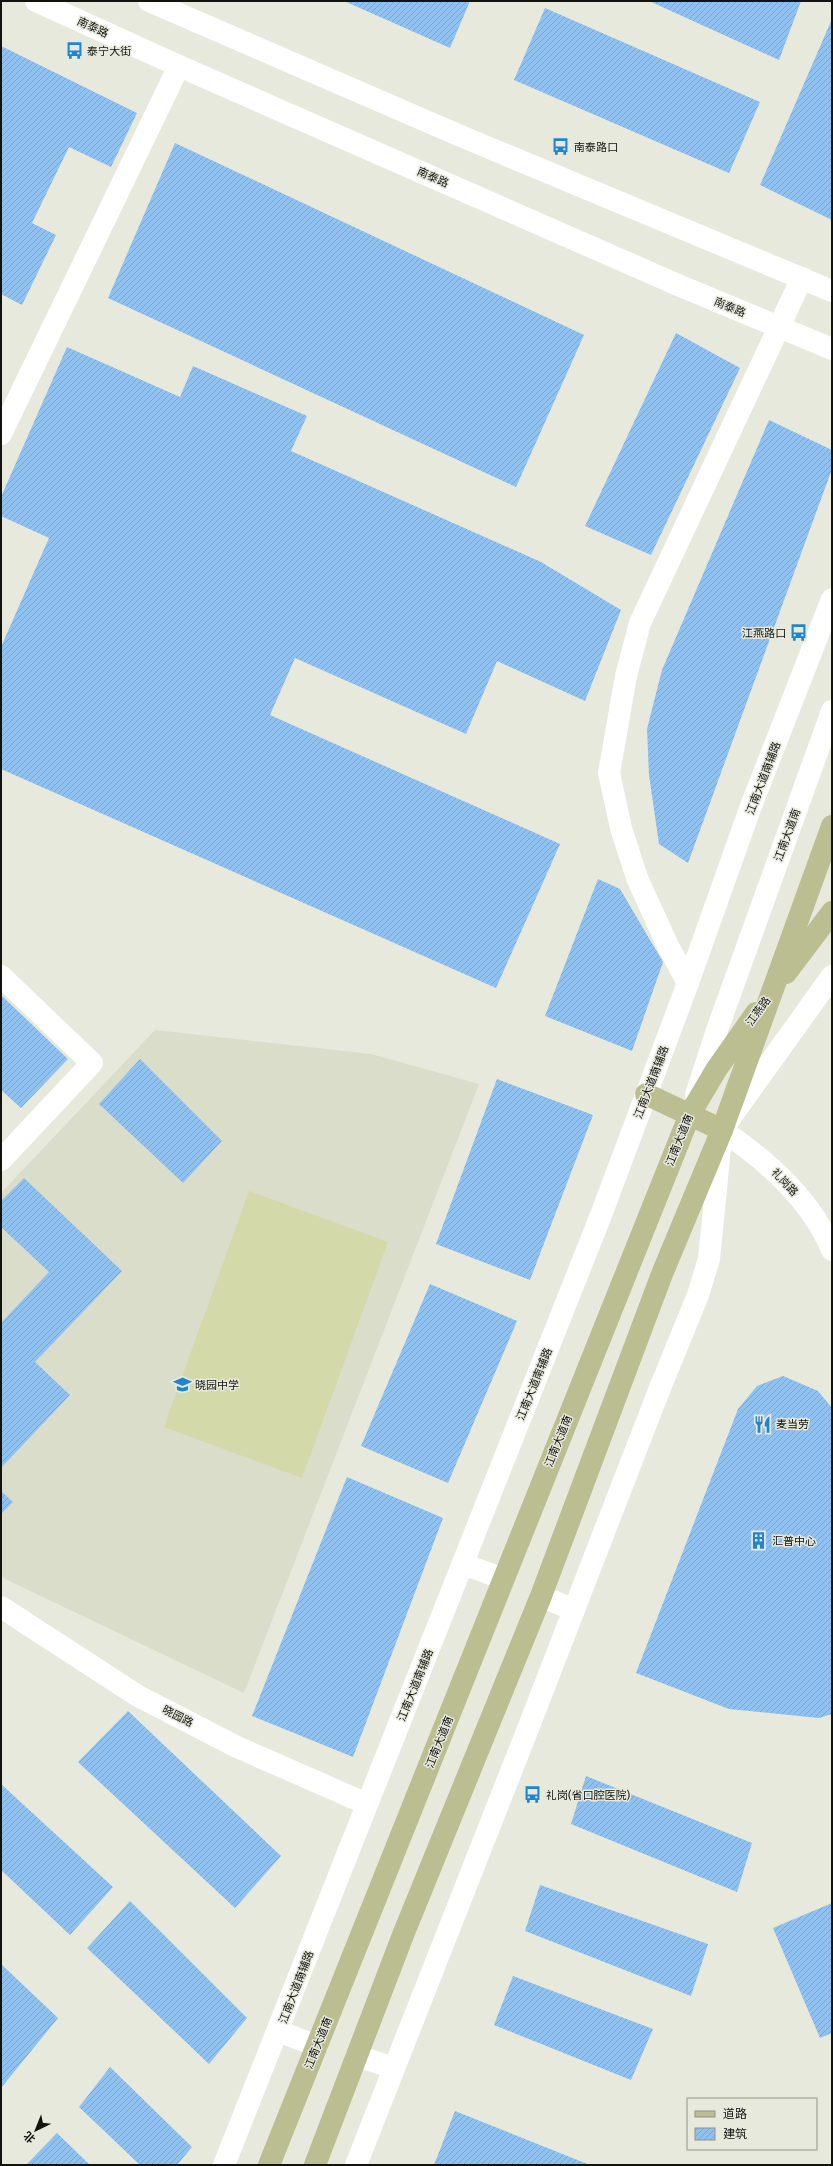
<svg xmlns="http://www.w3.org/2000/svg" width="833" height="2166" font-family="'Fira Sans','Noto Sans SC',sans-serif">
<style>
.built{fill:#daddc9}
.pitch{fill:#d3d9a8}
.building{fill:url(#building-hatch)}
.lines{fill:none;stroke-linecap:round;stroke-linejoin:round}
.minor{stroke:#fff;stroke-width:22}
.tertiary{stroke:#fff;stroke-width:22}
.secondary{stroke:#fff;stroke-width:22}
.primary{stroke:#babe91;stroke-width:22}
.labels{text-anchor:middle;stroke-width:3;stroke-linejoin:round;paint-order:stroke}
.street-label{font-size:11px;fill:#12120e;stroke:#e7e9dc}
.poi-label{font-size:11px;fill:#12120e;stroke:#e7e9dc;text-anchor:start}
</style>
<defs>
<pattern id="building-hatch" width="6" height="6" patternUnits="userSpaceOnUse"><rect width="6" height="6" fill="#8fc2f1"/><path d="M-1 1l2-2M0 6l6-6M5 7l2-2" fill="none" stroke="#7aa6cd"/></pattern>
</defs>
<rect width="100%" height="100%" fill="#e7e9dc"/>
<path class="built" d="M 155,1030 L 371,1054 L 479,1084 L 244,1693 L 1,1577 L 1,1193 Z"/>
<path class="pitch" d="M 249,1191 L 388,1242 L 302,1478 L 164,1427 Z"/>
<g class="building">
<path d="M 344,1 L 470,1 L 450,48 Z"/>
<path d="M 649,1 L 801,1 L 779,60 Z"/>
<path d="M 545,8 L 760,102 L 729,173 L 514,80 Z"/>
<path d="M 832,19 L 832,220 L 760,185 Z"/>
<path d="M 1,46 L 137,113 L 111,167 L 69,147 L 32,223 L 56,235 L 22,305 L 1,294 Z"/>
<path d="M 175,143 L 584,335 L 516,487 L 108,298 Z"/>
<path d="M 676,333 L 740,368 L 651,555 L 585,526 Z"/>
<path d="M 67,347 L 180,397 L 193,366 L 307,416 L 291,451 L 541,562 L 621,610 L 585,701 L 497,661 L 466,734 L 295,658 L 270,715 L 560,844 L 496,988 L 1,769 L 1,647 L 49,538 L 1,516 L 1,497 Z"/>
<path d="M 769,420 L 832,450 L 832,469 L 688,863 L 659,844 L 649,775 L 647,729 L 662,670 Z"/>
<path d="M 598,879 L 620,889 L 663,962 L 632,1051 L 545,1016 Z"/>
<path d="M 1,995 L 68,1059 L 21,1108 L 1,1090 Z"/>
<path d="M 140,1059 L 222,1141 L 183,1183 L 99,1104 Z"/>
<path d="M 497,1079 L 593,1115 L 530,1280 L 436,1244 Z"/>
<path d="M 24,1178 L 122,1271 L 35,1362 L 70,1395 L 1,1468 L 1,1323 L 49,1272 L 1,1227 L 1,1201 Z"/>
<path d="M 430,1284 L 517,1321 L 448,1483 L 361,1446 Z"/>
<path d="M 783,1376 L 818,1391 L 832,1408 L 832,1714 L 819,1718 L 729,1709 L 636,1673 L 738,1409 L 757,1386 Z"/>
<path d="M 347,1477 L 443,1518 L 353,1757 L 252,1716 Z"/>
<path d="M 1,1491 L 13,1502 L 1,1514 Z"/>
<path d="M 128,1711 L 281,1856 L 235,1908 L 78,1762 Z"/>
<path d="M 586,1776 L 752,1843 L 737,1892 L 571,1824 Z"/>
<path d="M 1,1784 L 113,1887 L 70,1935 L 1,1870 Z"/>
<path d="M 540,1885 L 708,1944 L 691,1996 L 525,1931 Z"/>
<path d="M 130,1901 L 247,2018 L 209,2064 L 87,1948 Z"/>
<path d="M 832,1903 L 832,2033 L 820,2038 L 773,1928 Z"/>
<path d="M 1,1964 L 58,2018 L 1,2088 Z"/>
<path d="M 513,1976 L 653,2029 L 631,2080 L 494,2025 Z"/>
<path d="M 110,2067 L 192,2147 L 177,2165 L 140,2165 L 79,2107 Z"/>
<path d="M 455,2111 L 590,2165 L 434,2165 Z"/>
<path d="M 57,2133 L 90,2165 L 26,2165 Z"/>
</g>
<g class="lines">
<g class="minor">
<path d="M 1,434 L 179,66"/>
<path d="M 1,976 L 92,1063 L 1,1160"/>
<path d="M 688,983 L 668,946 L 637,878 L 621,828 L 609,773 L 626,676 L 640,623 L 802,278"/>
<path d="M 463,1564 L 504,1579"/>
<path d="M 541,1596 L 574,1610"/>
<path d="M 1,1607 L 138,1696 L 237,1747 L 367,1804"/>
<path d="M 278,2031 L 317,2046"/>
<path d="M 357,2056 L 394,2068"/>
<path d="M 224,2165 L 601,1215 L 688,983 L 751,806 L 832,599"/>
<path d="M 356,2165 L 529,1726 L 658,1393 L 698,1295 L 709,1259 L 721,1138"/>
</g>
<path class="tertiary" d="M 722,1130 C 767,1161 811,1199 832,1250"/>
<g class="secondary">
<path d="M 36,1 L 179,66 L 678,285 L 832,349"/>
<path d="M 149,1 L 456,134 L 832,291"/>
<path d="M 696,1095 L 717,1030 L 832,711"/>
<path d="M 728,1121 L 832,976"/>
</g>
<g class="primary">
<path d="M 786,973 L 832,912"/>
<path d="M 646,1094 L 722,1130"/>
<path d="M 269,2165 L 690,1114 L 716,1070 L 756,1013"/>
<path d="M 315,2165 L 403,1935 L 541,1596 L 662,1274 L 722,1130 L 832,826"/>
</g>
</g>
<defs>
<symbol id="bus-bare" viewBox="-9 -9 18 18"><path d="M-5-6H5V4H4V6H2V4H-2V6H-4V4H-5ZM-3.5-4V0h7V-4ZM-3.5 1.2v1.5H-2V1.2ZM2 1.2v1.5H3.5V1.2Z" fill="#2085d0" stroke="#e7e9dc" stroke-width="2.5" paint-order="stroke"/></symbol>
<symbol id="school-bare" viewBox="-9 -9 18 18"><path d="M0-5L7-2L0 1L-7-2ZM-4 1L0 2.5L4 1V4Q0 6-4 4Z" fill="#2085d0" stroke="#e7e9dc" stroke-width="2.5" paint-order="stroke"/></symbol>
<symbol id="restaurant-bare" viewBox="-9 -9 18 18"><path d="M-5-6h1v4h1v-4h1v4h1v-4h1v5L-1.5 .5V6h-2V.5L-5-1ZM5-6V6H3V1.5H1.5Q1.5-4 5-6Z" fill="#2085d0" stroke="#e7e9dc" stroke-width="2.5" paint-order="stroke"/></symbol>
<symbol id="building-bare" viewBox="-9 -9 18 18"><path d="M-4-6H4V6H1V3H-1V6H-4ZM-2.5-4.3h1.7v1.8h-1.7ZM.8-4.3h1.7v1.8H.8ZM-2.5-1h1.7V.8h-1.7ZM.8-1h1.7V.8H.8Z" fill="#2085d0" stroke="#e7e9dc" stroke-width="2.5" paint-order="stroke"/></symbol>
</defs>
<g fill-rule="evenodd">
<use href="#bus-bare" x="62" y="38" width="25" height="25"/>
<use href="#bus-bare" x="548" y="134" width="25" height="25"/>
<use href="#bus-bare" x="786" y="620" width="25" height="25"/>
<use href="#school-bare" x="170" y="1372" width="25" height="25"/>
<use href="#restaurant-bare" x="750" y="1412" width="25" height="25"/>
<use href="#building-bare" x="746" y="1528" width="25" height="25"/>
<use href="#bus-bare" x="520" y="1782" width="25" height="25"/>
</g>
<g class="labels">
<g class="street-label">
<text transform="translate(93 27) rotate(25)" y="4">南泰路</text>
<text transform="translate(433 177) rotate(24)" y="4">南泰路</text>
<text transform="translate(730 307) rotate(23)" y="4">南泰路</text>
<text transform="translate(763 778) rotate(-69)" y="4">江南大道南辅路</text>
<text transform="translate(787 835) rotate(-70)" y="4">江南大道南</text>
<text transform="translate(758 1011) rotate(-54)" y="4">江燕路</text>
<text transform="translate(651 1082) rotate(-69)" y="4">江南大道南辅路</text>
<text transform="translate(679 1140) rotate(-68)" y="4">江南大道南</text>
<text transform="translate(785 1182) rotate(47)" y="4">礼岗路</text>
<text transform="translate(534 1384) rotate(-68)" y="4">江南大道南辅路</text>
<text transform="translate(558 1441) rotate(-68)" y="4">江南大道南</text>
<text transform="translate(415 1685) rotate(-68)" y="4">江南大道南辅路</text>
<text transform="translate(178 1716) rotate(27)" y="4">晓园路</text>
<text transform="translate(439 1742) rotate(-68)" y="4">江南大道南</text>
<text transform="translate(296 1987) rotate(-69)" y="4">江南大道南辅路</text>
<text transform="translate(318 2043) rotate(-68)" y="4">江南大道南</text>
</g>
<g class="poi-label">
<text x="87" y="55">泰宁大街</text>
<text x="574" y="151">南泰路口</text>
<text x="786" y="637" text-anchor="end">江燕路口</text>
<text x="195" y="1389">晓园中学</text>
<text x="776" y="1428">麦当劳</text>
<text x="772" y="1545">汇普中心</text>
<text x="546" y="1799">礼岗(省口腔医院)</text>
</g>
</g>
<rect width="833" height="2166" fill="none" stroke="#12120e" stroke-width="4"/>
<rect x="687" y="2098" width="130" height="52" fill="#e7e9dc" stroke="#92938a"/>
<rect x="695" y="2111" width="20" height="6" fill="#babe91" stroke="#92938a"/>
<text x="723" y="2118" font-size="12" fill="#12120e">道路</text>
<rect x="695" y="2128" width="20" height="12" fill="url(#building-hatch)" stroke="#92938a"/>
<text x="723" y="2138" font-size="12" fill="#12120e">建筑</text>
<g transform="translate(36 2130) rotate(223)" stroke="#e7e9dc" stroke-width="3" paint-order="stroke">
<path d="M0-3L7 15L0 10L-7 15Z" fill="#12120e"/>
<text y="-6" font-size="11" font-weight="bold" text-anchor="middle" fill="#12120e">北</text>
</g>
</svg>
